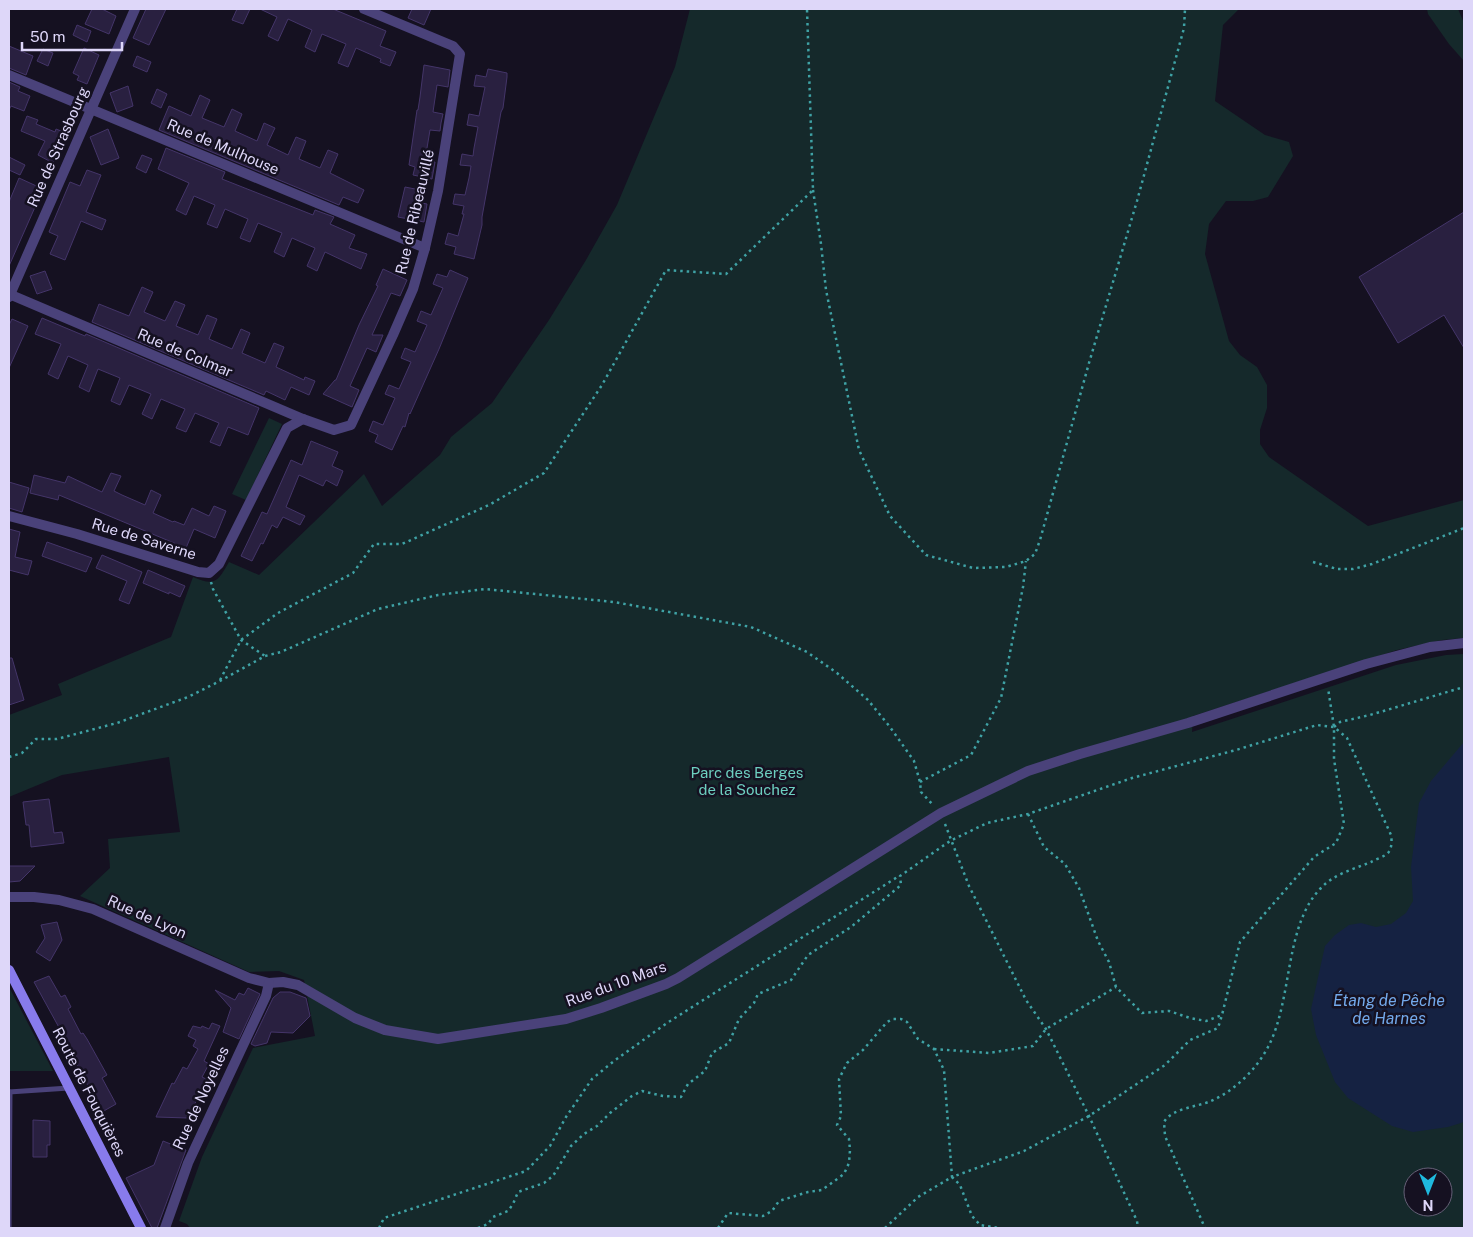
<svg xmlns="http://www.w3.org/2000/svg" width="1473" height="1237" font-family="'Public Sans',sans-serif">
<style>
.green{fill:#15292b;fill-rule:evenodd}
.water{fill:#152242}
.building{fill:#292040;stroke:#443569}
.lines{fill:none;stroke-linecap:round;stroke-linejoin:round}
.path{stroke:#3fa2a5;stroke-width:2.5;stroke-dasharray:2.5 4;stroke-linecap:butt}
.lane{stroke:#4a427a;stroke-width:5}
.street{stroke:#4a427a;stroke-width:10}
.secondary{stroke:#887bec;stroke-width:10}
.labels{text-anchor:middle;stroke-width:5;stroke-linejoin:round;paint-order:stroke}
.street-label{font-size:15px;fill:#ded7f9;stroke:#151121}
.park-label{font-size:15px;fill:#6dcfc0;stroke:#151121}
.water-label{font-size:16px;font-style:italic;fill:#73a9eb;stroke:#151121}
</style>
<rect width="100%" height="100%" fill="#151121"/>
<g class="green">
<path d="M 690,9 L 1239,9 L 1223,25 L 1215,101 L 1265,135 L 1289,142 L 1293,156 L 1268,197 L 1253,201 L 1226,201 L 1209,224 L 1205,254 L 1229,341 L 1240,355 L 1257,367 L 1267,385 L 1267,408 L 1260,430 L 1260,444 L 1269,457 L 1368,526 L 1464,500 L 1464,638 L 1442,640 L 1397,650 L 1193,716 L 1192,732 L 1396,665 L 1446,655 L 1464,654 L 1464,1228 L 190,1228 L 187,1224 L 179,1221 L 202,1157 L 253,1048 L 315,1036 L 304,980 L 279,971 L 249,972 L 80,896 L 110,868 L 108,839 L 180,832 L 169,757 L 62,775 L 9,797 L 9,715 L 62,695 L 58,684 L 171,637 L 193,577 C 215,587 218,581 229,562 L 259,575 L 364,474 L 382,506 L 440,455 L 451,437 L 492,403 L 549,320 L 586,260 L 617,205 L 675,67 ZM 1413,1177 L 1443,1177 L 1443,1207 L 1413,1207 Z"/>
<path d="M 1427,9 L 1458,9 L 1464,23 L 1464,61 L 1449,44 L 1428,14 Z"/>
<path d="M 269,418 L 282,424 L 246,500 L 232,494 Z"/>
<path d="M 9,987 L 53,1071 L 9,1071 Z"/>
</g>
<path class="water" d="M 1464,742 L 1464,1122 L 1448,1127 L 1413,1132 L 1392,1126 L 1348,1098 L 1335,1082 L 1316,1035 L 1311,1009 L 1325,946 L 1335,935 L 1349,925 L 1361,923 L 1376,927 L 1391,924 L 1406,913 L 1413,901 L 1411,867 L 1419,803 L 1431,781 Z"/>
<g class="building">
<path d="M 92,9 L 102,9 L 116,16 L 109,34 L 85,24 Z"/>
<path d="M 146,9 L 166,9 L 149,45 L 133,38 Z"/>
<path d="M 237,9 L 250,9 L 243,24 L 232,20 Z"/>
<path d="M 260,9 L 333,9 L 386,31 L 380,46 L 396,52 L 390,66 L 380,62 L 381,59 L 356,48 L 348,67 L 338,63 L 346,44 L 322,34 L 315,52 L 305,47 L 312,30 L 288,19 L 278,41 L 268,36 L 277,17 Z"/>
<path d="M 412,9 L 431,9 L 424,25 L 408,18 Z"/>
<path d="M 77,25 L 91,31 L 87,42 L 73,35 Z"/>
<path d="M 9,46 L 33,56 L 26,75 L 9,68 Z"/>
<path d="M 84,48 L 99,55 L 87,84 L 77,80 L 79,76 L 73,73 Z"/>
<path d="M 43,49 L 53,53 L 48,66 L 37,61 Z"/>
<path d="M 137,56 L 151,62 L 147,72 L 133,66 Z"/>
<path d="M 424,65 L 450,70 L 448,87 L 437,85 L 433,112 L 443,114 L 441,123 L 440,131 L 430,130 L 425,160 L 435,162 L 432,179 L 413,175 L 415,167 L 409,165 L 417,110 L 418,110 L 420,97 Z"/>
<path d="M 488,69 L 507,73 L 507,77 L 503,108 L 501,112 L 482,217 L 482,225 L 474,259 L 454,254 L 456,247 L 445,244 L 448,233 L 458,236 L 464,214 L 462,214 L 464,206 L 453,204 L 455,194 L 465,195 L 469,178 L 471,166 L 460,165 L 462,154 L 473,156 L 474,148 L 478,127 L 467,125 L 468,120 L 469,114 L 479,116 L 485,87 L 474,86 L 476,75 L 486,77 Z"/>
<path d="M 9,82 L 20,87 L 18,91 L 30,96 L 24,111 L 11,106 L 9,110 Z"/>
<path d="M 128,86 L 133,106 L 117,112 L 110,93 Z"/>
<path d="M 157,89 L 167,94 L 161,108 L 151,103 Z"/>
<path d="M 200,95 L 210,100 L 202,118 L 224,127 L 232,109 L 242,114 L 235,131 L 257,141 L 264,123 L 275,128 L 267,145 L 288,155 L 296,137 L 306,141 L 299,159 L 320,168 L 328,150 L 338,154 L 330,173 L 364,190 L 358,203 L 343,197 L 339,205 L 159,130 L 169,106 L 191,116 Z"/>
<path d="M 27,116 L 38,120 L 36,124 L 55,132 L 56,129 L 66,133 L 53,163 L 38,155 L 45,141 L 21,131 Z"/>
<path d="M 108,129 L 119,158 L 101,165 L 90,137 Z"/>
<path d="M 166,148 L 225,172 L 222,179 L 313,215 L 315,210 L 334,217 L 330,224 L 355,235 L 349,248 L 367,254 L 361,269 L 325,252 L 317,271 L 307,266 L 315,248 L 292,238 L 284,257 L 274,252 L 282,233 L 258,223 L 250,242 L 240,238 L 248,219 L 225,209 L 217,228 L 207,224 L 215,205 L 194,196 L 186,215 L 176,210 L 189,183 L 158,169 Z"/>
<path d="M 142,155 L 152,159 L 146,173 L 136,168 Z"/>
<path d="M 9,157 L 25,165 L 20,175 L 9,170 Z"/>
<path d="M 87,170 L 101,175 L 86,212 L 106,220 L 102,230 L 81,221 L 65,260 L 50,254 L 58,236 L 49,232 L 70,182 L 80,186 Z"/>
<path d="M 19,178 L 43,189 L 9,266 L 9,202 Z"/>
<path d="M 405,187 L 420,190 L 417,202 L 427,204 L 424,222 L 398,217 Z"/>
<path d="M 1464,212 L 1464,348 L 1444,315 L 1398,343 L 1359,277 Z"/>
<path d="M 383,269 L 407,280 L 400,296 L 391,293 L 372,335 L 383,335 L 376,352 L 367,348 L 350,386 L 359,390 L 352,407 L 323,394 L 335,380 L 336,380 L 359,325 L 378,286 L 376,285 Z"/>
<path d="M 450,270 L 468,278 L 439,349 L 410,414 L 409,413 L 405,427 L 403,426 L 392,450 L 375,442 L 378,435 L 369,431 L 373,421 L 383,425 L 395,398 L 385,394 L 389,385 L 399,389 L 411,362 L 401,358 L 405,348 L 415,352 L 427,325 L 417,321 L 421,311 L 431,315 L 443,288 L 433,284 L 437,274 L 447,277 Z"/>
<path d="M 45,271 L 52,289 L 37,294 L 30,276 Z"/>
<path d="M 142,287 L 153,292 L 144,312 L 165,321 L 175,301 L 185,305 L 176,326 L 198,335 L 207,315 L 217,319 L 209,339 L 232,349 L 241,329 L 250,333 L 242,353 L 265,363 L 274,343 L 284,347 L 276,367 L 304,380 L 305,377 L 315,381 L 309,395 L 291,387 L 285,400 L 266,391 L 264,395 L 92,322 L 99,304 L 129,316 Z"/>
<path d="M 42,318 L 85,336 L 86,334 L 259,408 L 248,435 L 228,427 L 220,446 L 210,442 L 219,423 L 195,413 L 186,432 L 176,428 L 185,409 L 161,399 L 152,419 L 142,414 L 151,394 L 129,385 L 120,405 L 111,401 L 120,378 L 98,369 L 89,392 L 79,387 L 88,365 L 68,356 L 58,379 L 48,374 L 61,344 L 35,334 Z"/>
<path d="M 12,319 L 28,326 L 9,368 L 9,325 Z"/>
<path d="M 311,441 L 338,452 L 332,466 L 343,471 L 337,486 L 326,480 L 323,486 L 299,475 L 286,507 L 305,516 L 300,525 L 283,517 L 277,528 L 272,525 L 263,544 L 261,543 L 252,561 L 241,556 L 262,512 L 267,514 L 291,460 L 302,465 Z"/>
<path d="M 111,473 L 121,476 L 114,491 L 122,495 L 145,505 L 151,490 L 161,495 L 153,513 L 173,522 L 174,521 L 184,525 L 192,508 L 209,516 L 214,506 L 226,511 L 215,538 L 194,529 L 186,548 L 59,495 L 58,500 L 30,493 L 34,475 L 65,483 L 68,476 L 102,492 Z"/>
<path d="M 9,482 L 29,488 L 22,512 L 9,508 Z"/>
<path d="M 9,529 L 20,532 L 15,557 L 32,561 L 28,575 L 9,570 Z"/>
<path d="M 47,542 L 92,558 L 86,572 L 42,556 Z"/>
<path d="M 102,555 L 142,572 L 129,604 L 119,600 L 127,581 L 96,568 Z"/>
<path d="M 148,570 L 185,586 L 180,597 L 169,592 L 169,594 L 143,583 Z"/>
<path d="M 9,658 L 12,658 L 24,700 L 9,705 Z"/>
<path d="M 49,799 L 54,833 L 62,832 L 64,843 L 31,847 L 29,825 L 26,825 L 23,802 Z"/>
<path d="M 9,866 L 35,866 L 20,881 L 9,882 Z"/>
<path d="M 57,922 L 62,940 L 50,961 L 36,952 L 45,938 L 41,925 Z"/>
<path d="M 49,976 L 61,997 L 65,995 L 71,1007 L 68,1009 L 81,1034 L 83,1033 L 87,1039 L 107,1075 L 102,1078 L 116,1104 L 102,1112 L 71,1054 L 73,1053 L 34,982 Z"/>
<path d="M 248,988 L 260,994 L 239,1039 L 223,1032 L 231,1008 L 215,990 L 235,1000 L 239,993 L 244,995 Z"/>
<path d="M 280,992 L 290,992 L 306,998 L 310,1016 L 293,1033 L 271,1032 L 267,1043 L 255,1046 L 251,1044 L 273,998 Z"/>
<path d="M 212,1023 L 220,1026 L 204,1061 L 209,1064 L 202,1077 L 206,1079 L 197,1094 L 199,1095 L 188,1118 L 156,1117 L 172,1083 L 174,1084 L 183,1067 L 187,1069 L 198,1049 L 193,1046 L 196,1040 L 188,1036 L 193,1026 L 201,1028 L 202,1026 L 209,1029 Z"/>
<path d="M 33,1120 L 50,1121 L 50,1145 L 47,1145 L 47,1157 L 33,1157 Z"/>
<path d="M 163,1141 L 186,1150 L 157,1228 L 152,1228 L 126,1178 L 154,1165 Z"/>
</g>
<g class="lines">
<g class="path">
<path d="M 813,190 L 821,244 L 826,290 L 859,450 L 890,516 L 926,555 L 973,568 L 1006,567 L 1026,561 L 1035,554 L 1040,540 L 1089,363 L 1137,201 L 1184,28 L 1185,9"/>
<path d="M 1313,562 L 1337,569 L 1353,569 L 1372,564 L 1464,528"/>
<path d="M 211,582 L 213,589 L 241,640 L 265,656"/>
<path d="M 220,680 L 241,640 L 278,613 L 353,573 L 374,544 L 402,544 L 489,505 L 544,473 L 602,385 L 666,270 L 726,274 L 813,190 L 807,9"/>
<path d="M 1334,727 L 1340,722 L 1370,715 L 1464,687"/>
<path d="M 9,757 L 22,753 L 36,739 L 57,739 L 117,723 L 188,697 L 220,681 L 265,656 L 281,652 L 378,609 L 438,595 L 485,589 L 614,602 L 751,627 L 807,652 L 837,673 L 868,700 L 890,727 L 914,761 L 920,782 L 921,792 L 933,805"/>
<path d="M 920,782 L 971,755 L 1001,698 L 1023,587 L 1026,561"/>
<path d="M 1028,814 L 1044,847 L 1065,864 L 1079,888 L 1098,941 L 1109,962 L 1116,987 L 1142,1013 L 1169,1011 L 1190,1018 L 1206,1021 L 1222,1015 L 1240,942 L 1314,857 L 1336,843 L 1344,824 L 1334,759 L 1334,727 L 1328,688"/>
<path d="M 945,824 L 969,886 L 1026,1000 L 1046,1029 L 1089,1116 L 1137,1221 L 1138,1228"/>
<path d="M 934,1049 L 989,1053 L 1033,1046 L 1046,1029 L 1116,987"/>
<path d="M 379,1228 L 384,1218 L 526,1171 L 550,1146 L 566,1117 L 592,1079 L 614,1061 L 667,1023 L 899,876"/>
<path d="M 478,1228 L 488,1224 L 493,1217 L 508,1211 L 513,1204 L 518,1192 L 544,1183 L 553,1176 L 571,1146 L 584,1134 L 597,1126 L 610,1113 L 632,1096 L 642,1091 L 663,1096 L 681,1097 L 688,1084 L 705,1071 L 712,1053 L 729,1043 L 739,1019 L 754,1003 L 758,994 L 791,980 L 808,955 L 851,927 L 901,885 L 900,876 L 950,841 L 987,823 L 1028,814 L 1132,778 L 1236,750 L 1317,725 L 1334,727 L 1347,738 L 1391,835 C 1392,841 1392,848 1388,853 C 1384,857 1376,859 1371,862 C 1354,869 1334,874 1321,888 C 1284,925 1293,1000 1268,1047 C 1256,1070 1234,1091 1211,1101 C 1197,1107 1172,1108 1164,1122 L 1165,1136 L 1205,1228"/>
<path d="M 718,1228 L 728,1213 L 763,1216 L 772,1211 L 779,1201 L 808,1192 L 822,1190 L 844,1174 L 849,1163 L 850,1150 L 849,1139 L 837,1125 L 841,1116 L 839,1079 L 847,1063 L 863,1050 L 887,1022 L 893,1019 L 901,1019 L 907,1022 L 918,1039 L 934,1049 L 944,1070 L 952,1177 L 1024,1151 L 1089,1116 L 1165,1065 L 1190,1040 L 1218,1028 L 1222,1015"/>
<path d="M 885,1228 L 918,1197 L 952,1177 L 960,1185 L 972,1216 L 980,1225 L 999,1228"/>
</g>
<g class="lane">
<path d="M 9,1092 L 69,1088"/>
<path d="M 9,1228 L 10,1092"/>
</g>
<g class="street">
<path d="M 9,75 L 425,248"/>
<path d="M 9,294 L 303,419 L 334,430 L 351,425 L 393,335 L 413,289 L 425,248 L 438,191 L 460,54 L 453,46 L 364,9"/>
<path d="M 9,297 L 135,9"/>
<path d="M 9,516 L 77,534 L 198,572 L 209,573 L 219,564 L 287,428 L 303,419"/>
<path d="M 9,897 L 34,897 L 59,900 L 93,909 L 249,978 L 269,983 L 283,982 L 298,985 L 355,1018 L 385,1030 L 438,1039 L 566,1019 L 601,1008 L 666,984 L 678,978 L 941,813 L 1028,771 L 1080,754 L 1188,723 L 1366,664 L 1430,647 L 1464,643"/>
<path d="M 165,1228 L 188,1163 L 266,996 L 269,983"/>
</g>
<path class="secondary" d="M 9,970 L 141,1228"/>
</g>
<g class="labels">
<g class="street-label">
<text transform="translate(58 147) rotate(-66)" y="5">Rue de Strasbourg</text>
<text transform="translate(223 147) rotate(23)" y="5">Rue de Mulhouse</text>
<text transform="translate(415 212) rotate(-77)" y="5">Rue de Ribeauvillé</text>
<text transform="translate(185 353) rotate(23)" y="5">Rue de Colmar</text>
<text transform="translate(144 539) rotate(17)" y="5">Rue de Saverne</text>
<text transform="translate(147 917) rotate(24)" y="5">Rue de Lyon</text>
<text transform="translate(616 984) rotate(-20)" y="5">Rue du 10 Mars</text>
<text transform="translate(89 1092) rotate(63)" y="5">Route de Fouquières</text>
<text transform="translate(201 1098) rotate(-65)" y="5">Rue de Noyelles</text>
</g>
<g class="park-label">
<text x="747" y="778">Parc des Berges<tspan x="747" dy="17">de la Souchez</tspan></text>
</g>
<g class="water-label">
<text x="1389" y="1006">Étang de Pêche<tspan x="1389" dy="18">de Harnes</tspan></text>
</g>
</g>
<rect width="1473" height="1237" fill="none" stroke="#ded7f9" stroke-width="20"/>
<g transform="translate(1428 1192) rotate(180)"><circle r="24" fill="#151121" stroke="#656077"/>
<path d="M0-4L9 19L0 12L-9 19Z" fill="#1fb9dd"/>
<text y="-8" font-size="14" font-weight="bold" text-anchor="middle" fill="#ded7f9">N</text>
</g>
<path d="M22 42v8h100v-8" fill="none" stroke="#ded7f9" stroke-width="2.5"/>
<text x="30" y="42" font-size="15" fill="#ded7f9" stroke="#151121" stroke-width="4" paint-order="stroke">50 m</text>
</svg>
